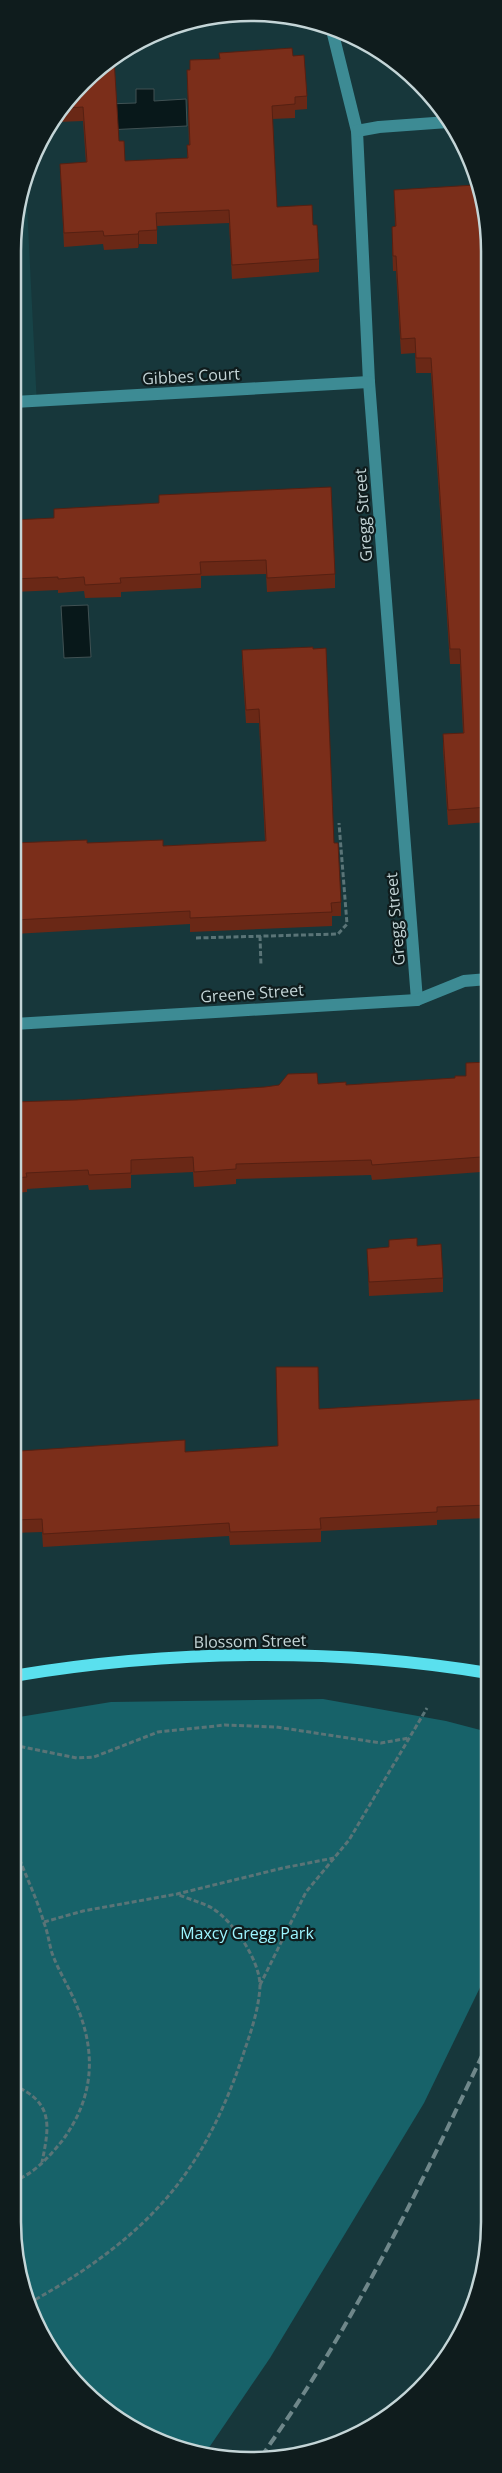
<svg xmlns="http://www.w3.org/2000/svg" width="502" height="2473" font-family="'Open Sans',sans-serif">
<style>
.built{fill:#174347}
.green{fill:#176269}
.water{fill:#08181a;stroke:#405153}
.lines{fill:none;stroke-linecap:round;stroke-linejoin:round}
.path{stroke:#5a7477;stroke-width:3;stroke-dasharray:5 2.5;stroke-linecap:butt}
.minor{stroke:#3d8b94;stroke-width:12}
.major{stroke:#5ae0ee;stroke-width:12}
.rail{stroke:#6f878a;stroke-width:4;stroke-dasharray:10 5;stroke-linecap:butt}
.wall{fill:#6a2816}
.shaded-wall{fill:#562012}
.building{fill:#7b2e1a;stroke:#562012}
.labels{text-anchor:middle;stroke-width:4.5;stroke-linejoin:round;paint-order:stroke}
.street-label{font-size:16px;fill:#c4d5d7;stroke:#0f1c1d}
.park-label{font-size:16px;fill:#9df5ff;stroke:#0f1c1d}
.rim{fill:none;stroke:#c4d5d7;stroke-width:2.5}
</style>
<rect width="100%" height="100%" fill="#17373b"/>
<path class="built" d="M 26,185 L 37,406 L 14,407 L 15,220 Z"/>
<path class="green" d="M 323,1699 L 446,1721 L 488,1732 L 488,1971 L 424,2103 L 270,2358 L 206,2452 L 146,2436 L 82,2390 L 31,2313 L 13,2222 L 13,1718 L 111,1702 Z"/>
<g class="water">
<path d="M 136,89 L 154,89 L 154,101 L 186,99 L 187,126 L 107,130 L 106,104 L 136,103 Z"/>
<path d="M 88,605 L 91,657 L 64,658 L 61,606 Z"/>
</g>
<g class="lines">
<g class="path">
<path d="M 260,936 L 261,966"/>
<path d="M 196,938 L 338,934 L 347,924 L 339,823"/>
<path d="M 13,1745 L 77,1758 L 94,1757 L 158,1732 L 225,1725 L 276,1727 L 381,1743 L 409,1738"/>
<path d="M 44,1922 L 83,1911 L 177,1894 L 283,1868 L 334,1858"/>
<path d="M 260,1985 L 306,1892 L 349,1840 L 427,1708"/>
<path d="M 13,2085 C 53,2102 50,2124 42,2162"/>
<path d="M 13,2181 C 33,2175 49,2157 62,2141 C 94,2098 97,2053 76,2004 C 69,1987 58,1970 52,1953 C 49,1943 48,1933 44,1923 C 36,1895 22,1869 13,1841"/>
<path d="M 29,2303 C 77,2277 127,2243 164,2201 C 203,2157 227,2104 245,2049 C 252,2029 259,2007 260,1986 C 260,1960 233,1921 212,1908 C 201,1902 188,1899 177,1894"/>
</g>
<g class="minor">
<path d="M 332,30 L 357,131 L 369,382 L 417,1000"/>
<path d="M 357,131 L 379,127 L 448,122"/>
<path d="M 14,402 L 369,382"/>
<path d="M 14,1024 L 417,1000 L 464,981 L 488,979"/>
</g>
<path class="major" d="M 13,1676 C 167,1650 334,1647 488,1673"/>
<path class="rail" d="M 261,2457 C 352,2329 421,2185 488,2043"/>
</g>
<g class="wall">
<path d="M 293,56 L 307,96 L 307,109 L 295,110 L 295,118 L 272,119 L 277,207 L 313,225 L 319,259 L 319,272 L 232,279 L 229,223 L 157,226 L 157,244 L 139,244 L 138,248 L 104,250 L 103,244 L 64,247 L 60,164 L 86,163 L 83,121 L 57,122 L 57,117 L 106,62 L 119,141 L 125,161 L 187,158 L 187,145 L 189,145 L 187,70 L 190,70 L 190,60 Z"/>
<path d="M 394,190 L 476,201 L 489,235 L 489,829 L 488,822 L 448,825 L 443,749 L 443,734 L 463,733 L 460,664 L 450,664 L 431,373 L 416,373 L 415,353 L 401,354 L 396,271 L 393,271 L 392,242 L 392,227 L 395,227 Z"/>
<path d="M 54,509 L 335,574 L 335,588 L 267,592 L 266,574 L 201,576 L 201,588 L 121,592 L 121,597 L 85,598 L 84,591 L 58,593 L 58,590 L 14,592 L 14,520 L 54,518 Z"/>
<path d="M 242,650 L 334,843 L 341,902 L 341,916 L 332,916 L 332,926 L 190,932 L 190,924 L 14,934 L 14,843 L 87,843 L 163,846 L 265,841 L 259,723 L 246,723 L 242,664 Z"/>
<path d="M 488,1062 L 488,1213 L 482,1213 L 481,1172 L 372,1180 L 371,1175 L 236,1179 L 236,1184 L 194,1187 L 193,1172 L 131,1175 L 131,1188 L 89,1190 L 88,1185 L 27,1189 L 27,1192 L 14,1193 L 14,1102 L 76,1100 L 318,1084 L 346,1085 L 455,1078 L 466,1076 Z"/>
<path d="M 417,1246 L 443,1278 L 443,1292 L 369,1296 L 367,1249 Z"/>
<path d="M 488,1399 L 488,1518 L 437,1520 L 437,1525 L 321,1531 L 321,1542 L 230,1545 L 229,1536 L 43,1547 L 42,1532 L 13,1533 L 13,1446 L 20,1451 L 185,1452 L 278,1446 L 319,1409 Z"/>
</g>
<path class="shaded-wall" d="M 139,231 L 139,244 L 138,248 L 138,234 Z"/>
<g class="building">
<path d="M 292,48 L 293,56 L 304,55 L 307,96 L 295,97 L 295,104 L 272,106 L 277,207 L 312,205 L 313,225 L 317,225 L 319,259 L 232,265 L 229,210 L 156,213 L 157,230 L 139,231 L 138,234 L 104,236 L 103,231 L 64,233 L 60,164 L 87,162 L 83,107 L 65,108 L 106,62 L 114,58 L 119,141 L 124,141 L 125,161 L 188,158 L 187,145 L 190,145 L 187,70 L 190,70 L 190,60 L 220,59 L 219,53 Z"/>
<path d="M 475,185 L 476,201 L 480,200 L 489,235 L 489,814 L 488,807 L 448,810 L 443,734 L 464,733 L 460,649 L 450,649 L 431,358 L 416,358 L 415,338 L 401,339 L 396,256 L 393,256 L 392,227 L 396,226 L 394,190 Z"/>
<path d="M 331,487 L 335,574 L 267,578 L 266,560 L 200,562 L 201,574 L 120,578 L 121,583 L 85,585 L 84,577 L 58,579 L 58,577 L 14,579 L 14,520 L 54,518 L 54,509 L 159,503 L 159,495 Z"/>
<path d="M 313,647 L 313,649 L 326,648 L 334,843 L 338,843 L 341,902 L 331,903 L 332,912 L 190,918 L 190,911 L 14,920 L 14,843 L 87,840 L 87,843 L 163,840 L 163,846 L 266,841 L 259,709 L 246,710 L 242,650 Z"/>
<path d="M 488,1062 L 488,1198 L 482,1198 L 481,1157 L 372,1165 L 371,1160 L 236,1164 L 236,1169 L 194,1172 L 193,1157 L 131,1160 L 131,1173 L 89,1175 L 88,1170 L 26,1173 L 27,1177 L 14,1178 L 14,1102 L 76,1100 L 265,1087 L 279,1085 L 288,1074 L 317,1073 L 318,1084 L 346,1082 L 346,1085 L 455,1078 L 455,1076 L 466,1076 L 466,1063 Z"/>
<path d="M 417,1238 L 417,1246 L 441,1244 L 443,1278 L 369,1282 L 367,1249 L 389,1247 L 389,1240 Z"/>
<path d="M 276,1367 L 318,1367 L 319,1409 L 488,1399 L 488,1505 L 437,1507 L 437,1512 L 320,1518 L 321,1529 L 230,1532 L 229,1523 L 43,1534 L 42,1519 L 13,1520 L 13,1446 L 20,1446 L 20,1451 L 185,1440 L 185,1452 L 278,1446 Z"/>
</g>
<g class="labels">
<g class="street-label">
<text transform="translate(191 376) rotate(-3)" y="6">Gibbes Court</text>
<text transform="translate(363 515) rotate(-94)" y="6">Gregg Street</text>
<text transform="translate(395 919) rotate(-95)" y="6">Gregg Street</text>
<text transform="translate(252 993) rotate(-4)" y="6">Greene Street</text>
<text transform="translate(250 1641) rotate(-1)" y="6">Blossom Street</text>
</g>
<g class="park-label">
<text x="247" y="1939">Maxcy Gregg Park</text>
</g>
</g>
<path d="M0 0H502V2473H0ZM251 21H251A230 230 0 0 1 481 251V2222A230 230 0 0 1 251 2452H251A230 230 0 0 1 21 2222V251A230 230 0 0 1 251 21Z" fill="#0f1c1d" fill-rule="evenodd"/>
<path class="rim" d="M251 21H251A230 230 0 0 1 481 251V2222A230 230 0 0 1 251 2452H251A230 230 0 0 1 21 2222V251A230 230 0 0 1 251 21Z"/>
</svg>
